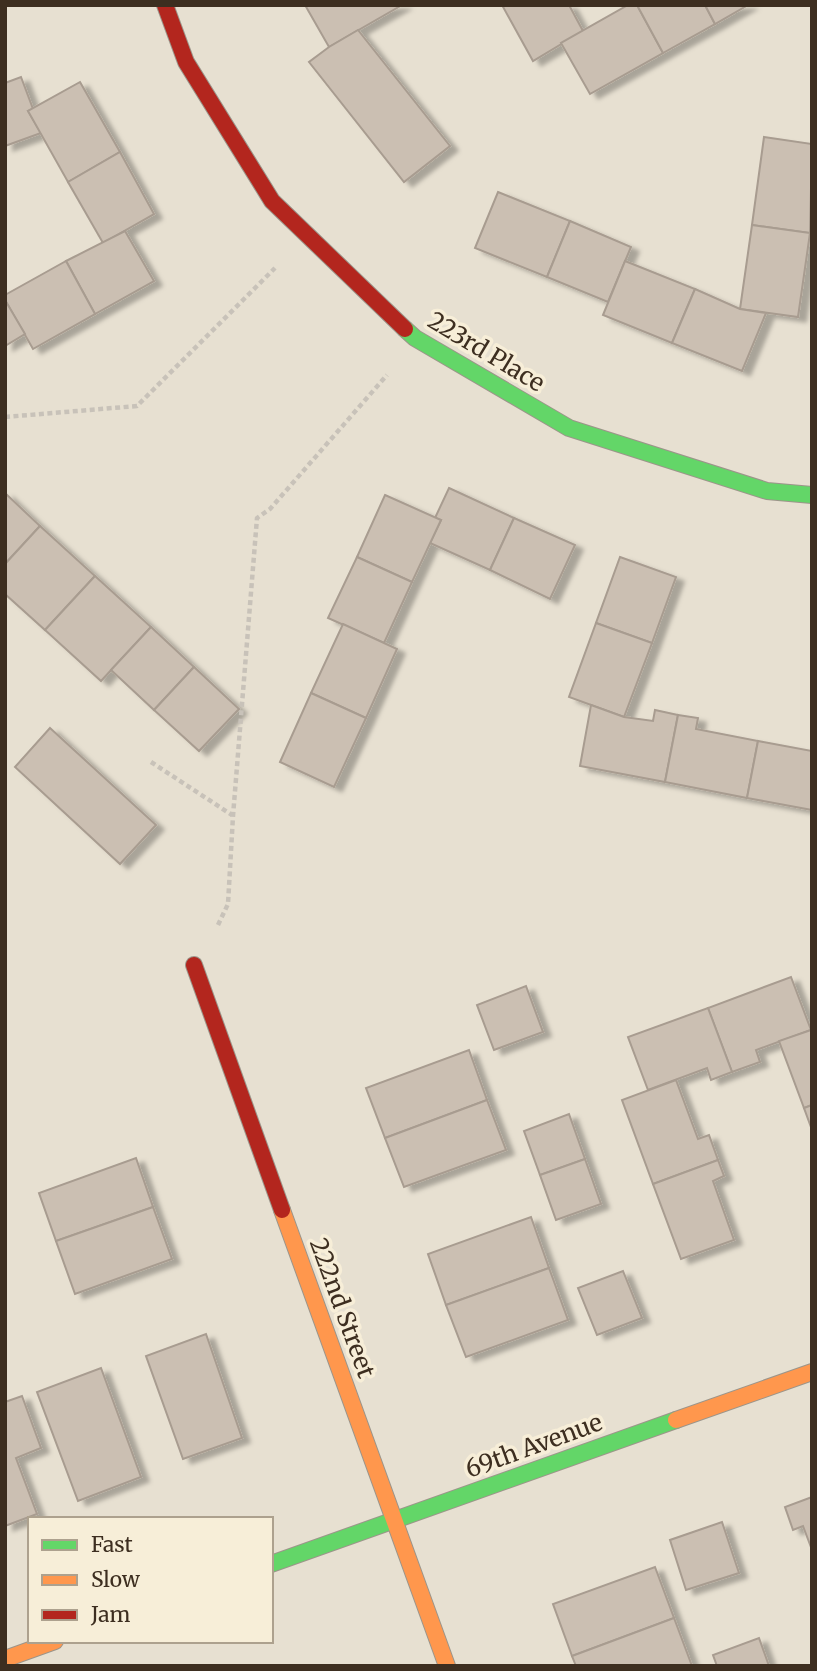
<svg xmlns="http://www.w3.org/2000/svg" width="817" height="1671" font-family="Merriweather,serif">
<style>
.building{fill:#cbbfb2;stroke:#a89c90;stroke-width:2;filter:url(#shadow)}
.lines{fill:none;stroke-linecap:round;stroke-linejoin:round}
.fast-casing{stroke:#9c958a;stroke-width:18}
.slow-casing{stroke:#9c958a;stroke-width:18}
.jam-casing{stroke:#9c958a;stroke-width:18}
.path{stroke:#c8c2b9;stroke-width:4.5;stroke-dasharray:5 3.5;stroke-linecap:butt}
.fast{stroke:#63d668;stroke-width:16}
.slow{stroke:#ff974d;stroke-width:16}
.jam{stroke:#b3261e;stroke-width:16}
.labels{text-anchor:middle;stroke-width:7;stroke-linejoin:round;paint-order:stroke}
.street-label{font-size:24px;fill:#3d2e20;stroke:#f7eed8}
</style>
<defs>
<filter id="shadow"><feDropShadow dx="8" dy="4.5" stdDeviation="2" flood-color="#0004"/></filter>
</defs>
<rect width="100%" height="100%" fill="#e7e0d1"/>
<g class="building">
<path d="M 305,5 L 402,5 L 329,47 Z"/>
<path d="M 502,5 L 569,5 L 583,31 L 533,61 Z"/>
<path d="M 628,5 L 637,5 L 663,53 L 590,94 L 561,43 Z"/>
<path d="M 637,5 L 705,5 L 715,24 L 663,53 Z"/>
<path d="M 705,5 L 748,5 L 715,24 Z"/>
<path d="M 358,30 L 450,146 L 404,182 L 309,62 L 329,47 Z"/>
<path d="M 21,77 L 33,109 L 28,111 L 41,133 L 5,146 L 5,83 Z"/>
<path d="M 80,82 L 120,152 L 68,182 L 28,111 Z"/>
<path d="M 764,137 L 812,144 L 810,233 L 752,225 Z"/>
<path d="M 120,152 L 154,214 L 103,243 L 68,182 Z"/>
<path d="M 498,192 L 570,221 L 547,277 L 475,248 Z"/>
<path d="M 570,221 L 631,247 L 608,302 L 547,277 Z"/>
<path d="M 752,225 L 810,233 L 798,317 L 740,309 Z"/>
<path d="M 125,231 L 154,281 L 95,314 L 66,261 Z"/>
<path d="M 66,261 L 95,314 L 33,349 L 5,300 L 5,295 Z"/>
<path d="M 625,261 L 695,289 L 672,343 L 603,315 Z"/>
<path d="M 695,289 L 740,309 L 766,313 L 742,371 L 672,343 Z"/>
<path d="M 5,300 L 25,334 L 5,346 Z"/>
<path d="M 449,488 L 514,518 L 490,570 L 430,543 L 441,520 L 435,518 Z"/>
<path d="M 5,493 L 40,526 L 5,564 Z"/>
<path d="M 385,495 L 441,520 L 412,582 L 357,557 Z"/>
<path d="M 514,518 L 575,545 L 550,599 L 490,570 Z"/>
<path d="M 40,526 L 95,576 L 45,630 L 5,594 L 5,564 Z"/>
<path d="M 357,557 L 412,582 L 384,643 L 328,618 Z"/>
<path d="M 620,557 L 676,577 L 652,643 L 596,623 Z"/>
<path d="M 95,576 L 151,627 L 101,681 L 45,630 Z"/>
<path d="M 596,623 L 652,643 L 624,717 L 569,697 Z"/>
<path d="M 343,624 L 397,649 L 366,718 L 311,693 Z"/>
<path d="M 151,627 L 194,667 L 154,710 L 111,670 Z"/>
<path d="M 194,667 L 239,709 L 199,751 L 154,710 Z"/>
<path d="M 311,693 L 366,718 L 334,787 L 280,762 Z"/>
<path d="M 591,705 L 624,717 L 653,721 L 655,710 L 678,715 L 665,782 L 580,766 Z"/>
<path d="M 678,715 L 698,718 L 696,729 L 758,741 L 747,798 L 665,782 Z"/>
<path d="M 50,728 L 156,825 L 120,864 L 15,767 Z"/>
<path d="M 758,741 L 812,751 L 812,810 L 747,798 Z"/>
<path d="M 791,977 L 811,1030 L 756,1050 L 760,1062 L 732,1072 L 708,1008 Z"/>
<path d="M 526,986 L 543,1032 L 494,1050 L 477,1005 Z"/>
<path d="M 708,1008 L 732,1072 L 711,1080 L 707,1068 L 648,1090 L 628,1037 Z"/>
<path d="M 811,1030 L 812,1105 L 804,1108 L 779,1041 Z"/>
<path d="M 469,1050 L 487,1100 L 385,1138 L 366,1088 Z"/>
<path d="M 676,1080 L 698,1139 L 709,1135 L 718,1160 L 653,1184 L 622,1100 Z"/>
<path d="M 487,1100 L 506,1150 L 404,1187 L 385,1138 Z"/>
<path d="M 812,1105 L 812,1130 L 804,1108 Z"/>
<path d="M 569,1114 L 585,1159 L 540,1175 L 524,1131 Z"/>
<path d="M 136,1158 L 153,1207 L 56,1241 L 39,1193 Z"/>
<path d="M 585,1159 L 601,1204 L 556,1220 L 540,1175 Z"/>
<path d="M 718,1160 L 724,1176 L 713,1181 L 734,1240 L 681,1259 L 653,1184 Z"/>
<path d="M 153,1207 L 172,1259 L 75,1294 L 56,1241 Z"/>
<path d="M 531,1217 L 549,1268 L 446,1305 L 428,1254 Z"/>
<path d="M 549,1268 L 568,1320 L 466,1357 L 446,1305 Z"/>
<path d="M 623,1271 L 642,1318 L 597,1335 L 578,1288 Z"/>
<path d="M 206,1334 L 242,1438 L 183,1459 L 146,1356 Z"/>
<path d="M 101,1368 L 141,1477 L 78,1501 L 37,1392 Z"/>
<path d="M 22,1396 L 41,1448 L 16,1458 L 37,1514 L 5,1526 L 5,1402 Z"/>
<path d="M 812,1497 L 812,1550 L 803,1526 L 793,1530 L 785,1507 Z"/>
<path d="M 722,1522 L 739,1573 L 686,1590 L 670,1540 Z"/>
<path d="M 655,1567 L 674,1618 L 572,1656 L 553,1604 Z"/>
<path d="M 674,1618 L 692,1666 L 576,1666 L 572,1656 Z"/>
<path d="M 759,1638 L 769,1666 L 717,1666 L 713,1655 Z"/>
</g>
<g class="lines">
<defs>
<g id="fast">
<path d="M 405,329 L 415,338 L 569,428 L 767,491 L 812,495"/>
<path d="M 271,1564 L 676,1420"/>
</g>
<g id="slow">
<path d="M 282,1210 L 447,1666"/>
<path d="M 676,1420 L 812,1372"/>
<path d="M 5,1659 L 55,1641"/>
</g>
<g id="jam">
<path d="M 165,5 L 186,62 L 272,201 L 405,329"/>
<path d="M 194,965 L 282,1210"/>
</g>
</defs>
<use href="#fast" class="fast-casing"/>
<use href="#slow" class="slow-casing"/>
<use href="#jam" class="jam-casing"/>
<g class="path">
<path d="M 5,417 L 137,406 L 275,268"/>
<path d="M 151,762 L 232,815"/>
<path d="M 218,925 L 228,904 L 233,816 L 257,518 L 270,509 L 387,375"/>
</g>
<use href="#fast" class="fast"/>
<use href="#slow" class="slow"/>
<use href="#jam" class="jam"/>
</g>
<g class="labels">
<g class="street-label">
<text transform="translate(486 352) rotate(31)" y="8">223rd Place</text>
<text transform="translate(342 1308) rotate(70)" y="8">222nd Street</text>
<text transform="translate(534 1446) rotate(-20)" y="8">69th Avenue</text>
</g>
</g>
<rect width="817" height="1671" fill="none" stroke="#3d2e20" stroke-width="14"/>
<rect x="28" y="1517" width="245" height="126" fill="#f7eed8" stroke="#ada18e" stroke-width="2"/>
<rect x="42" y="1540" width="35" height="10" fill="#63d668" stroke="#ada18e" stroke-width="2"/>
<text x="91" y="1552" font-size="21" fill="#3d2e20">Fast</text>
<rect x="42" y="1575" width="35" height="10" fill="#ff974d" stroke="#ada18e" stroke-width="2"/>
<text x="91" y="1587" font-size="21" fill="#3d2e20">Slow</text>
<rect x="42" y="1610" width="35" height="10" fill="#b3261e" stroke="#ada18e" stroke-width="2"/>
<text x="91" y="1622" font-size="21" fill="#3d2e20">Jam</text>
</svg>
